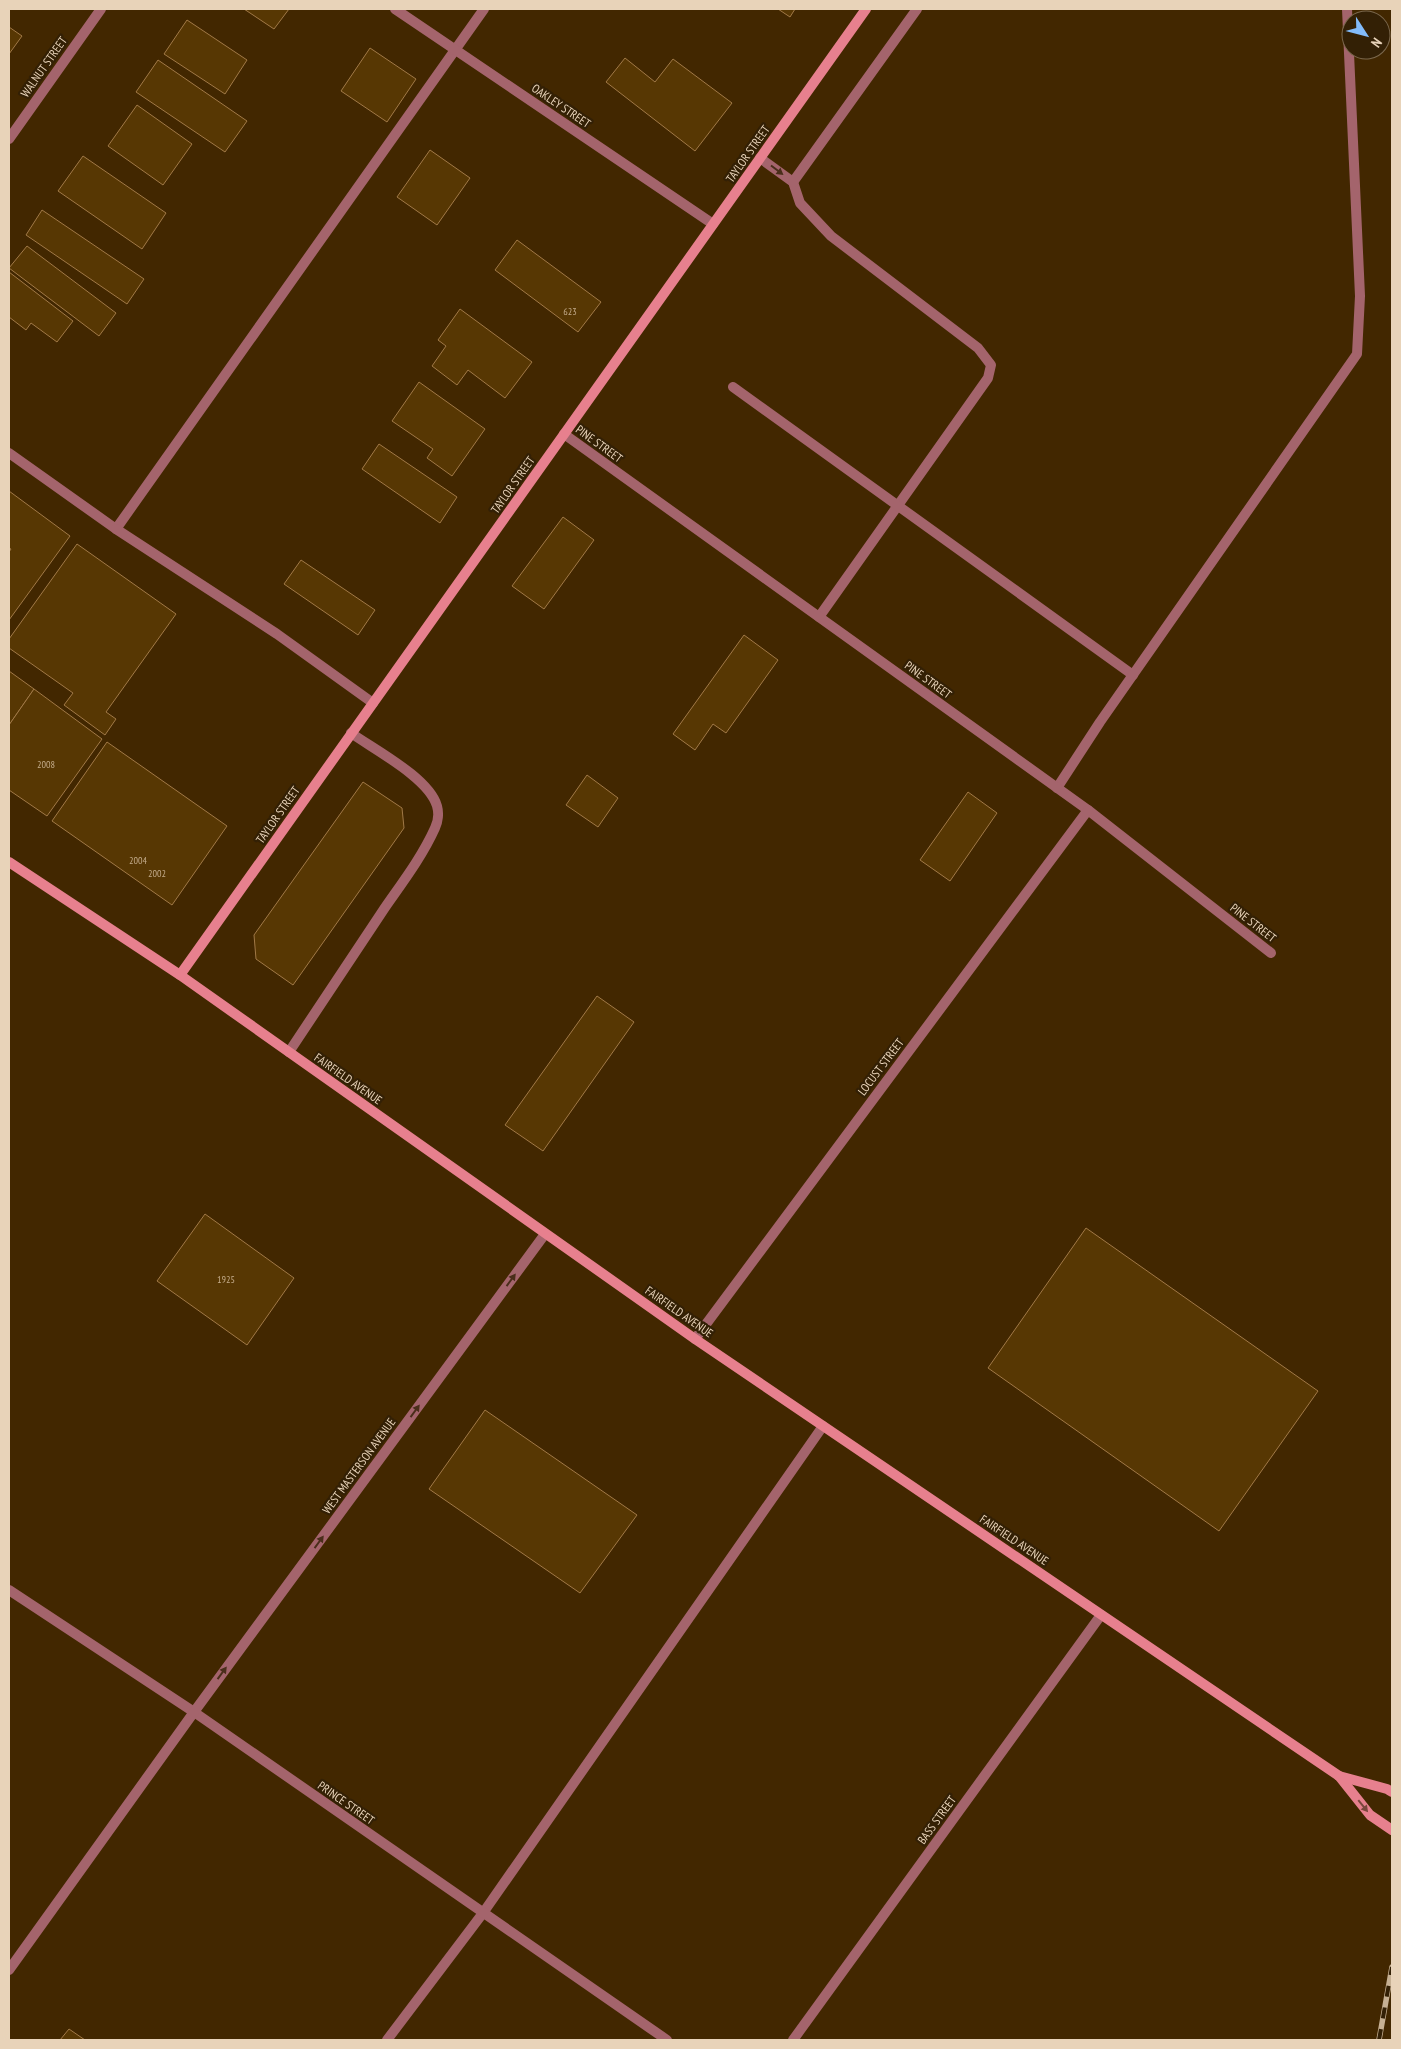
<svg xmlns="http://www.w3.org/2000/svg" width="1401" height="2049" font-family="'PT Sans Narrow',sans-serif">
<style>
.building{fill:#573703;stroke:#a17947}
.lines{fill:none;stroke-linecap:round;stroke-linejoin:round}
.service{stroke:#a4646c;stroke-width:10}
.minor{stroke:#a4646c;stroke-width:10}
.secondary{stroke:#e7808e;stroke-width:10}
.rail-casing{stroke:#c6b093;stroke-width:5.5}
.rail{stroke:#332005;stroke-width:4;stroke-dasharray:11;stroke-linecap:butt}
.oneway{fill:#4a2e1a}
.oneway2{fill:#7b463c}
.labels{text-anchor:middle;stroke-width:4.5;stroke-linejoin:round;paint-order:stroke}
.number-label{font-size:10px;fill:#c4ac8c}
.street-label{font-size:12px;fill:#e8d3b9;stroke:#332005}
</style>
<rect width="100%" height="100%" fill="#422700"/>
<g class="building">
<path d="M 244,9 L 289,9 L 274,29 Z"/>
<path d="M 778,9 L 795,9 L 790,17 Z"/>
<path d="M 187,20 L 247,60 L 225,94 L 164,54 Z"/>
<path d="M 9,27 L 22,36 L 9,54 Z"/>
<path d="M 370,48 L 416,79 L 387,122 L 341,91 Z"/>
<path d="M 625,58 L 655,82 L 673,59 L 732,103 L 695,151 L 606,82 Z"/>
<path d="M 158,60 L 247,121 L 225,152 L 136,92 Z"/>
<path d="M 137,105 L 192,144 L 163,185 L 108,146 Z"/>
<path d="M 430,150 L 470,178 L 437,225 L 397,197 Z"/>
<path d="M 83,156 L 166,213 L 142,249 L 58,191 Z"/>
<path d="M 42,210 L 144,279 L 127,304 L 26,235 Z"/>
<path d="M 517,240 L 601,302 L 578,332 L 495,270 Z"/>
<path d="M 27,246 L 116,313 L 99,336 L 9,268 Z"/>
<path d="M 9,272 L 73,321 L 57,342 L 31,323 L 26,330 L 9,317 Z"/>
<path d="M 460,309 L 532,362 L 505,398 L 468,370 L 457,385 L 432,366 L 446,346 L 438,340 Z"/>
<path d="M 419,382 L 485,429 L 452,476 L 427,458 L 433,449 L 392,421 Z"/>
<path d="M 379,444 L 457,497 L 440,523 L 362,469 Z"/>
<path d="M 9,491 L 70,536 L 9,620 L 9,552 L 11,549 L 9,548 Z"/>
<path d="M 563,517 L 594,540 L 544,609 L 512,586 Z"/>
<path d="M 77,544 L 176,614 L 106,712 L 116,719 L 105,735 L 64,705 L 73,693 L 9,648 L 9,639 Z"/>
<path d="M 301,560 L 375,610 L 358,635 L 284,584 Z"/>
<path d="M 744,635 L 778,660 L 726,733 L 713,724 L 695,750 L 673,734 Z"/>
<path d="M 9,671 L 34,689 L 9,725 Z"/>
<path d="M 34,689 L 102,739 L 47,816 L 9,790 L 9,725 Z"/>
<path d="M 107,742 L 227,826 L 172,905 L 52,821 Z"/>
<path d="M 587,775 L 618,798 L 598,827 L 566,805 Z"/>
<path d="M 363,782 L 402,808 L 404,828 L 293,985 L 256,959 L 254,935 Z"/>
<path d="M 968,792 L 997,813 L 950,881 L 920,860 Z"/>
<path d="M 597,996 L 634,1022 L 543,1151 L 505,1125 Z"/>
<path d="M 205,1214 L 294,1278 L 247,1345 L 157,1281 Z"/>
<path d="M 1086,1228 L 1318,1391 L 1219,1531 L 988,1368 Z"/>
<path d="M 485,1410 L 637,1515 L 580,1593 L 429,1489 Z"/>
<path d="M 69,2029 L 85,2040 L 60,2040 Z"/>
</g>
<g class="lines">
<g class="service">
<path d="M 760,158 L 793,182 L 800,203 L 831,236 L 978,348 L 991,365 L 988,378 L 819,617"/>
<path d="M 793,182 L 917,9"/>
<path d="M 733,387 L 1133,675"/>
<path d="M 9,453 L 116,529 L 484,9"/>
<path d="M 116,529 L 277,634 L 373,703"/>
<path d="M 1057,788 L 1100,722 L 1357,354 L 1360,296 L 1347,9"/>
<path d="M 289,1052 C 321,1004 352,957 384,909 C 402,883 422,857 435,828 C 438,822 439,813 437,806 C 429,778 375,750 351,733"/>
<path d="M 387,2040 L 483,1913 L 823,1426"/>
</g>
<g class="minor">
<path d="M 395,9 L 713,224"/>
<path d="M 9,139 L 101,9"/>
<path d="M 564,434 L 1088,810 L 1271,953"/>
<path d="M 695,1339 L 1088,810"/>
<path d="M 9,1590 L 194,1712 L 667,2040"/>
<path d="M 9,1970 L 194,1712 L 545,1234"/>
<path d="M 793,2040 L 1101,1615"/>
</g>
<g class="secondary">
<path d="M 9,862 L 180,975 L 695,1339 L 1339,1776 L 1370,1815 L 1392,1830"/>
<path d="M 180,975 L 866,9"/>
<path d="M 1339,1776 L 1387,1789 L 1392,1792"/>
</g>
<defs>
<path id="rail" d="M 1379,2040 L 1392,1967"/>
</defs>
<use href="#rail" class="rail-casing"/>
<use href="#rail" class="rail"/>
</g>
<defs><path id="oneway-solid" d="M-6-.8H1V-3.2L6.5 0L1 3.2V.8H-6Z" transform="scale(1.25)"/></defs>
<g class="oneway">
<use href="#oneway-solid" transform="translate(777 170) rotate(37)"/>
<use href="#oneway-solid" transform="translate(511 1280) rotate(-54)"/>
<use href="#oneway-solid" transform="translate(415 1411) rotate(-54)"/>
<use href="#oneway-solid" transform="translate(319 1542) rotate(-54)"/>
<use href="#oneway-solid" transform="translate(222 1673) rotate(-54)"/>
</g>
<use class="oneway2" href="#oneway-solid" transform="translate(1363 1806) rotate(51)"/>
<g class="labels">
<g class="number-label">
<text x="570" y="315">623</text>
<text x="46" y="768">2008</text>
<text x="138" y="864">2004</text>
<text x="157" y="877">2002</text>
<text x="226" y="1283">1925</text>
</g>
<g class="street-label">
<text transform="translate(44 67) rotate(-55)" y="4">WALNUT STREET</text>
<text transform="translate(561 106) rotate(34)" y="4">OAKLEY STREET</text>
<text transform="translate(748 154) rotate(-55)" y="4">TAYLOR STREET</text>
<text transform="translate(599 444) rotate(36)" y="4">PINE STREET</text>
<text transform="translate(513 485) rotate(-55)" y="4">TAYLOR STREET</text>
<text transform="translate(928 680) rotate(36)" y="4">PINE STREET</text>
<text transform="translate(278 815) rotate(-55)" y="4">TAYLOR STREET</text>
<text transform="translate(1253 923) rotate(38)" y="4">PINE STREET</text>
<text transform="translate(881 1067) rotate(-53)" y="4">LOCUST STREET</text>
<text transform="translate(348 1079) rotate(35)" y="4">FAIRFIELD AVENUE</text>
<text transform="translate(679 1312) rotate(35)" y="4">FAIRFIELD AVENUE</text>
<text transform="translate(359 1466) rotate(-54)" y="4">WEST MASTERSON AVENUE</text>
<text transform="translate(1014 1540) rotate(34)" y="4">FAIRFIELD AVENUE</text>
<text transform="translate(346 1803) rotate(35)" y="4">PRINCE STREET</text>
<text transform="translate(937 1820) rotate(-54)" y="4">BASS STREET</text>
</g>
</g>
<rect width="1401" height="2049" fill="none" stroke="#e8d3b9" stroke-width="20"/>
<g transform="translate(1366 35) rotate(126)"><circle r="24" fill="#332005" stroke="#7b684d"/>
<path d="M0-4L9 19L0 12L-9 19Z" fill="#83bcfb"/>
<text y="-8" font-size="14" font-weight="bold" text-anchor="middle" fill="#e8d3b9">N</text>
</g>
</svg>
